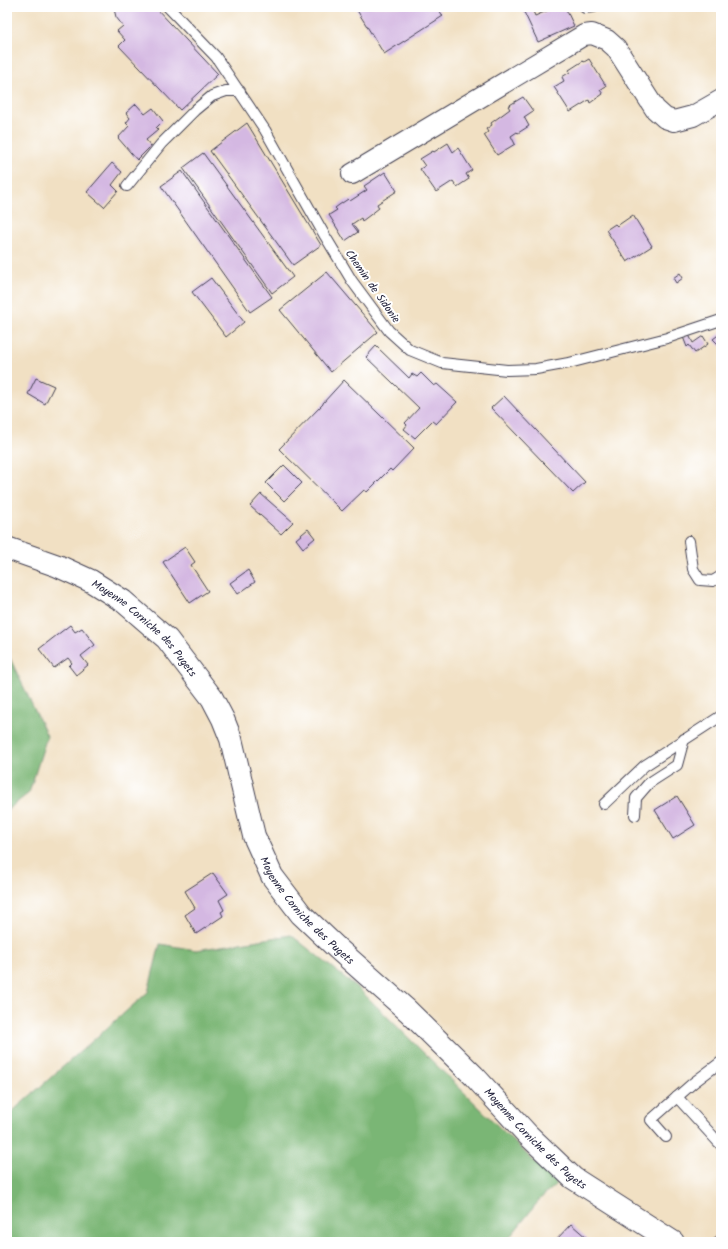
<svg xmlns="http://www.w3.org/2000/svg" width="728" height="1249" font-family="Kalam,sans-serif">
<style>
.forest{fill:#7ab675;stroke:#4e6c58}
.building{fill:#d4b8e2}
.lines{fill:none;stroke-linecap:round;stroke-linejoin:round}
.service-casing{stroke:#413e4f;stroke-width:12}
.minor-casing{stroke:#413e4f;stroke-width:22}
.tertiary-casing{stroke:#413e4f;stroke-width:24}
.service{stroke:#fff;stroke-width:10}
.minor{stroke:#fff;stroke-width:20}
.tertiary{stroke:#fff;stroke-width:22}
.labels{text-anchor:middle;stroke-width:4;stroke-linejoin:round;paint-order:stroke}
.street-label{font-size:11px;fill:#22223b;stroke:#fff}
</style>
<rect width="100%" height="100%" fill="#fff"/>
<filter id="ink" filterUnits="userSpaceOnUse"><feTurbulence type="fractalNoise" baseFrequency=".025" numOctaves="2"/><feDisplacementMap in="SourceGraphic" scale="8" xChannelSelector="R" yChannelSelector="G"/><feConvolveMatrix kernelMatrix="1 2 1 2 8 2 1 2 1" color-interpolation-filters="sRGB"/></filter>
<filter id="wash" filterUnits="userSpaceOnUse"><feTurbulence type="fractalNoise" baseFrequency=".012" numOctaves="4" result="noise"/><feDisplacementMap in="SourceGraphic" scale="16" xChannelSelector="R" yChannelSelector="G"/><feGaussianBlur stdDeviation="0.9" result="paint"/><feColorMatrix in="noise" values="0 0 0 0 0 0 0 0 0 0 0 0 0 0 0 0 0 1.4 0 .05"/><feComposite in="paint" operator="in"/></filter>
<g filter="url(#wash)">
<rect width="100%" height="100%" fill="#f1e0c3"/>
<g class="forest">
<path d="M 7,652 L 47,736 L 29,793 L 7,810 Z"/>
<path d="M 291,935 L 359,989 L 557,1184 L 541,1198 L 506,1242 L 7,1242 L 7,1116 L 148,992 L 160,944 L 196,950 Z"/>
</g>
<g id="blocks">
<g class="building">
<path d="M 117,7 L 155,7 L 218,74 L 180,110 L 119,46 L 125,40 L 117,31 L 123,26 L 116,17 L 114,9 Z"/>
<path d="M 355,7 L 437,7 L 443,16 L 384,54 Z"/>
<path d="M 556,7 L 565,7 L 574,26 L 538,42 L 524,12 L 532,9 L 535,16 Z"/>
<path d="M 589,59 L 606,86 L 600,90 L 603,94 L 590,103 L 589,100 L 570,112 L 554,87 L 564,81 L 562,77 L 570,72 L 569,70 L 583,61 L 584,62 Z"/>
<path d="M 523,97 L 533,111 L 524,117 L 529,126 L 518,133 L 517,132 L 511,136 L 515,144 L 497,155 L 484,135 L 488,132 L 486,129 L 492,125 L 491,123 L 510,109 L 508,106 Z"/>
<path d="M 136,104 L 145,114 L 153,108 L 163,121 L 156,128 L 158,130 L 146,140 L 151,146 L 137,160 L 118,138 L 129,126 L 126,123 L 130,118 L 126,113 Z"/>
<path d="M 247,123 L 321,245 L 293,265 L 210,151 Z"/>
<path d="M 448,143 L 453,152 L 458,148 L 472,170 L 466,174 L 469,179 L 457,187 L 453,181 L 436,192 L 420,169 L 425,166 L 420,159 L 433,151 L 434,152 Z"/>
<path d="M 203,153 L 293,277 L 272,293 L 183,168 Z"/>
<path d="M 112,163 L 122,172 L 112,185 L 118,191 L 104,207 L 87,192 Z"/>
<path d="M 182,171 L 272,297 L 250,312 L 161,186 Z"/>
<path d="M 385,172 L 397,191 L 377,204 L 379,208 L 370,215 L 362,221 L 361,218 L 352,224 L 358,232 L 345,241 L 329,215 L 337,210 L 335,208 L 339,205 L 348,199 L 350,201 L 367,190 L 364,186 Z"/>
<path d="M 633,215 L 652,246 L 627,262 L 606,230 L 615,224 L 617,226 Z"/>
<path d="M 327,272 L 378,332 L 331,372 L 280,310 Z"/>
<path d="M 680,273 L 683,278 L 676,283 L 673,278 Z"/>
<path d="M 211,278 L 244,322 L 226,337 L 192,292 Z"/>
<path d="M 721,333 L 721,347 L 713,339 Z"/>
<path d="M 689,335 L 693,343 L 703,336 L 708,344 L 695,353 L 689,345 L 687,347 L 683,337 Z"/>
<path d="M 376,346 L 409,378 L 412,374 L 417,377 L 421,373 L 434,386 L 437,384 L 457,402 L 436,424 L 432,421 L 415,438 L 404,429 L 407,425 L 405,423 L 419,408 L 366,357 Z"/>
<path d="M 36,378 L 54,386 L 45,404 L 28,394 Z"/>
<path d="M 344,380 L 414,448 L 392,471 L 390,469 L 367,492 L 364,490 L 342,511 L 279,449 L 323,404 L 323,403 Z"/>
<path d="M 504,396 L 585,482 L 573,493 L 491,408 Z"/>
<path d="M 284,465 L 302,483 L 284,501 L 266,483 Z"/>
<path d="M 261,494 L 293,522 L 281,534 L 250,506 Z"/>
<path d="M 308,529 L 315,538 L 303,548 L 296,539 Z"/>
<path d="M 185,547 L 195,562 L 191,565 L 208,591 L 190,603 L 163,562 Z"/>
<path d="M 248,570 L 255,582 L 238,594 L 230,583 Z"/>
<path d="M 70,625 L 75,632 L 82,628 L 95,645 L 81,656 L 88,665 L 76,675 L 69,666 L 72,663 L 68,658 L 54,668 L 39,649 Z"/>
<path d="M 677,796 L 695,825 L 673,839 L 655,810 Z"/>
<path d="M 213,873 L 228,894 L 219,900 L 224,910 L 221,912 L 223,916 L 196,934 L 185,915 L 195,908 L 185,891 Z"/>
<path d="M 571,1224 L 588,1239 L 586,1242 L 558,1242 L 556,1240 Z"/>
<path d="M 721,1231 L 721,1242 L 717,1242 L 714,1239 Z"/>
</g>
</g>
</g>
<g filter="url(#ink)">
<use href="#blocks" fill-opacity="0" stroke="#413e4f" stroke-width="1"/>
<g class="lines">
<defs>
<g id="service">
<path d="M 168,7 L 216,57 L 265,130 L 325,236 L 352,281 L 389,331 L 410,350 L 442,363 L 507,370 L 536,369 L 569,363 L 667,338 L 721,320"/>
<path d="M 584,7 L 585,8 L 594,7"/>
<path d="M 127,186 L 161,144 L 195,110 L 212,96 L 226,91 L 240,91"/>
<path d="M 689,541 L 693,569 L 700,580 L 713,581 L 721,576"/>
<path d="M 604,804 L 644,766 L 721,716"/>
<path d="M 635,815 L 636,798 L 649,783 L 677,765 L 684,739"/>
<path d="M 677,1097 L 721,1145"/>
<path d="M 666,1137 L 651,1120 L 693,1083 L 721,1062"/>
</g>
<path id="minor" d="M 352,174 L 584,35 L 592,34 L 607,40 L 616,48 L 655,109 L 665,118 L 674,121 L 693,116 L 721,100"/>
<g id="tertiary">
<path id="s1" d="M 7,548 L 58,566 L 91,581 L 123,601 L 167,639 L 212,698 L 223,719 L 231,739 L 254,836 L 272,876 L 301,914 L 338,949 L 408,1011 L 474,1076 L 528,1135 L 573,1178 L 673,1242"/>
</g>
</defs>
<use href="#service" class="service-casing"/>
<use href="#minor" class="minor-casing"/>
<use href="#tertiary" class="tertiary-casing"/>
<use href="#service" class="service"/>
<use href="#minor" class="minor"/>
<use href="#tertiary" class="tertiary"/>
</g>
</g>
<g class="labels">
<g class="street-label">
<text transform="translate(373 286) rotate(55)" y="4">Chemin de Sidonie</text>
<text dy="4" stroke="none"><textPath href="#s1" startOffset="162">Moyenne Corniche des Pugets</textPath></text>
<text dy="4" stroke="none"><textPath href="#s1" startOffset="498">Moyenne Corniche des Pugets</textPath></text>
<text dy="4" stroke="none"><textPath href="#s1" startOffset="822">Moyenne Corniche des Pugets</textPath></text>
</g>
</g>
<rect width="728" height="1249" fill="none" stroke="#fff" stroke-width="24"/>
</svg>
